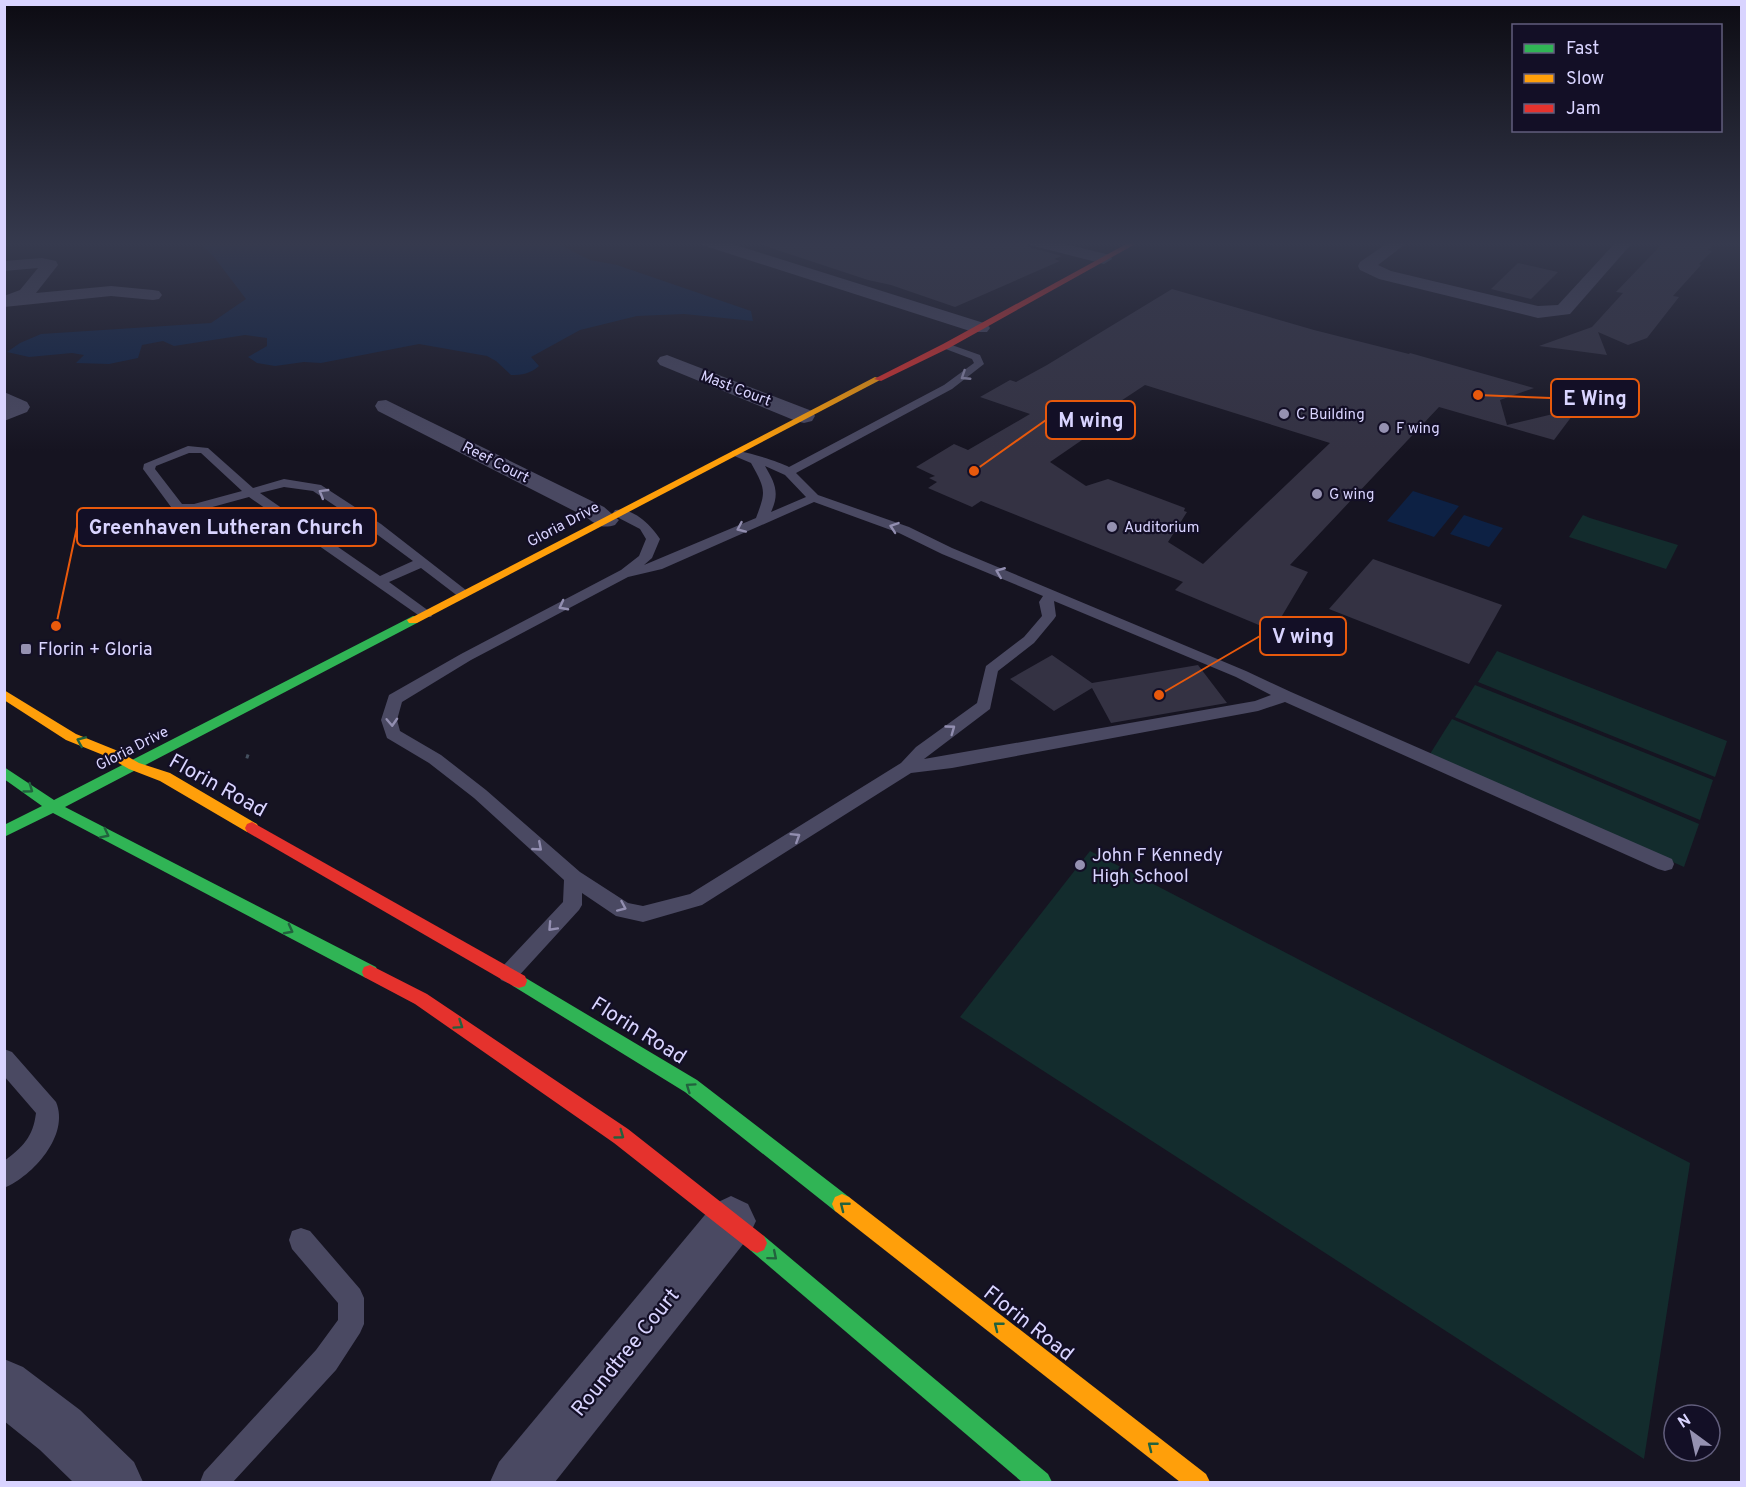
<svg xmlns="http://www.w3.org/2000/svg" width="1746" height="1487" font-family="Overpass,sans-serif">
<style>
.green{fill:#132c2d}
.water{fill:#0d2144}
.building{fill:#343243;fill-rule:evenodd}
.lines{fill:none;stroke-linecap:round;stroke-linejoin:round}
.path{stroke:#44505f;stroke-width:4;stroke-dasharray:3 4.5;stroke-linecap:butt}
.lane{fill:#4a4962;fill-rule:evenodd}
.street{fill:#4a4962;fill-rule:evenodd}
.fast{fill:#30b455;fill-rule:evenodd}
.slow{fill:#ff9f0a;fill-rule:evenodd}
.jam{fill:#e5322d;fill-rule:evenodd}
.oneway{stroke:#928eb0}
.oneway2{stroke:#22623e}
.poi-dot{fill:#9591b1;stroke:#130f26;stroke-width:2}
.labels{text-anchor:middle;stroke-width:4.5;stroke-linejoin:round;paint-order:stroke}
.far-street-label{font-size:15px;fill:#d9d4ff;stroke:#130f26}
.far-poi-label{font-size:15px;fill:#d9d4ff;stroke:#130f26;text-anchor:start}
.poi-label{font-size:18px;fill:#d9d4ff;stroke:#130f26;text-anchor:start}
.near-street-label{font-size:21px;fill:#d9d4ff;stroke:#130f26}
.leader{fill:none;stroke:#e8590c;stroke-width:2}
.callout-dot{fill:#e8590c;stroke:#130f26;stroke-width:2}
.callout{fill:#130f26;stroke:#e8590c;stroke-width:2}
.callout-label{font-size:20px;text-anchor:middle;font-weight:bold;fill:#d9d4ff}
</style>
<rect width="100%" height="100%" fill="#161421"/>
<g class="green">
<path d="M 1583,515 L 1590,518 L 1678,545 L 1666,569 L 1569,537 Z"/>
<path d="M 1497,651 L 1727,741 L 1715,777 L 1478,682 Z"/>
<path d="M 1475,685 L 1713,780 L 1700,820 L 1455,717 Z"/>
<path d="M 1452,719 L 1699,824 L 1684,867 L 1430,754 Z"/>
<path d="M 1090,851 L 1690,1163 L 1644,1459 L 960,1017 Z"/>
</g>
<g class="water">
<path d="M 199,242 L 562,242 L 564,247 L 590,260 L 617,265 L 751,311 L 753,321 L 684,314 L 637,316 L 580,330 L 531,357 L 539,366 C 530,374 522,375 511,375 L 496,361 L 487,356 L 419,344 L 321,363 L 304,362 L 275,366 L 257,363 L 248,357 L 267,346 L 267,338 L 245,335 L 174,346 L 163,341 L 142,345 L 138,358 L 109,364 L 76,363 L 84,355 L 72,353 L 29,357 L 7,352 L 20,343 L 41,334 L 211,323 L 246,299 L 214,257 Z"/>
<path d="M 1413,491 L 1459,506 L 1434,537 L 1387,521 Z"/>
<path d="M 1464,515 L 1503,528 L 1489,547 L 1450,534 Z"/>
</g>
<g class="building">
<path d="M 766,242 L 1026,242 L 1029,247 L 1062,256 L 1054,259 L 1060,261 L 955,307 L 891,285 L 868,280 L 765,246 Z"/>
<path d="M 1664,242 L 1716,242 L 1708,250 L 1712,251 L 1699,264 L 1701,265 L 1673,296 L 1679,297 L 1647,338 L 1628,345 L 1598,332 L 1607,355 L 1539,346 L 1592,327 L 1623,293 L 1616,292 Z"/>
<path d="M 1518,263 L 1558,272 L 1531,299 L 1491,289 Z"/>
<path d="M 1172,289 L 1314,330 L 1409,354 L 1410,353 L 1534,388 L 1500,400 L 1507,425 L 1578,408 L 1554,440 L 1439,407 L 1290,565 L 1308,572 L 1273,631 L 1175,590 L 1183,582 L 981,501 L 972,507 L 928,488 L 937,482 L 929,478 L 935,476 L 916,467 L 954,444 L 968,450 L 1030,414 L 980,397 L 1010,380 L 1016,382 L 1047,365 ZM 1145,385 L 1330,443 L 1203,564 L 1168,542 L 1187,512 L 1184,511 L 1185,508 L 1108,479 L 1086,486 L 1050,462 L 1098,429 L 1086,424 Z"/>
<path d="M 1373,559 L 1502,605 L 1469,664 L 1329,609 Z"/>
<path d="M 1052,655 L 1092,683 L 1198,665 L 1227,703 L 1111,723 L 1092,688 L 1054,711 L 1010,679 Z"/>
</g>
<g class="lines">
<path class="path" d="M 246,756 L 249,757"/>
<g class="lane">
<path d="M 943,344 L 949,344 L 980,355 L 984,364 L 952,389 L 796,473 L 818,495 L 909,527 L 952,548 L 1246,671 L 1291,692 L 1672,859 L 1674,864 L 1672,869 L 1665,871 L 1658,869 L 1285,702 L 1258,711 L 952,768 L 911,773 L 702,905 L 643,922 L 616,916 L 582,893 L 582,905 L 579,910 L 515,980 L 508,983 L 501,980 L 498,974 L 501,968 L 563,902 L 564,880 L 474,798 L 429,763 L 387,738 L 381,720 L 389,695 L 461,654 L 621,570 L 639,556 L 646,539 L 640,529 L 615,516 L 613,513 L 615,510 C 633,507 651,525 660,539 L 652,558 L 644,565 L 756,518 C 766,491 766,490 751,463 L 732,455 L 732,451 C 740,449 780,462 789,467 L 944,385 L 974,363 L 972,359 L 943,348 ZM 765,466 L 785,475 L 806,497 L 771,512 C 780,493 775,483 765,466 ZM 814,502 L 899,533 L 942,554 L 1043,596 L 1039,602 L 1042,616 L 1024,637 L 986,666 L 977,703 L 916,747 L 901,763 L 690,894 L 643,906 L 628,903 L 580,872 L 486,790 L 441,755 L 400,731 L 397,720 L 402,702 L 471,660 L 628,577 L 662,569 ZM 1054,601 L 1236,677 L 1271,695 L 1255,701 L 924,759 L 990,709 L 998,671 L 1034,643 L 1054,619 L 1056,616 Z"/>
<path d="M 188,446 L 208,448 L 253,488 L 284,479 L 321,485 L 381,524 L 471,594 L 464,598 L 459,597 L 421,568 L 389,582 L 433,614 L 431,617 L 421,617 L 249,497 L 194,512 L 174,511 L 143,469 L 144,464 ZM 189,453 L 201,453 L 242,491 L 194,504 L 182,504 L 155,469 L 156,466 ZM 284,487 L 313,491 L 371,530 L 413,561 L 380,576 L 260,493 Z"/>
<path d="M 4,1049 L 12,1052 L 56,1102 C 70,1135 33,1176 4,1188 L 4,1161 C 23,1147 33,1137 36,1113 L 4,1076 Z"/>
<path d="M 301,1228 L 310,1231 L 360,1289 L 364,1298 L 364,1324 L 360,1333 L 336,1370 L 233,1482 L 200,1482 L 204,1472 L 316,1350 L 338,1320 L 338,1303 L 292,1249 L 289,1240 L 292,1231 Z"/>
</g>
<g class="street">
<path d="M 700,242 L 726,242 L 987,324 L 990,328 L 987,332 L 973,332 L 702,245 Z"/>
<path d="M 1028,242 L 1057,242 L 1110,255 L 1112,259 L 1104,264 L 1030,245 Z"/>
<path d="M 1389,242 L 1408,242 L 1378,265 L 1391,271 L 1538,306 L 1558,305 L 1616,242 L 1633,242 L 1570,314 L 1538,318 L 1379,279 L 1360,270 L 1358,266 L 1360,262 Z"/>
<path d="M 42,258 L 56,261 L 58,265 L 36,293 L 111,286 L 153,290 L 159,291 L 162,295 L 159,299 L 153,300 L 111,296 L 4,307 L 4,296 L 20,290 L 38,268 L 4,271 L 4,261 Z"/>
<path d="M 667,355 L 812,411 L 815,416 L 812,421 L 804,423 L 796,421 L 660,365 L 657,361 L 660,357 Z"/>
<path d="M 4,392 L 27,402 L 30,407 L 27,412 L 4,421 Z"/>
<path d="M 386,400 L 604,507 L 619,520 L 615,525 C 602,529 596,525 586,517 L 378,411 L 375,406 L 378,401 Z"/>
<path d="M 731,1196 L 748,1204 L 756,1221 L 748,1238 L 555,1482 L 490,1482 L 499,1462 L 714,1204 Z"/>
<path d="M 4,1359 L 23,1367 L 80,1410 L 134,1462 L 143,1482 L 73,1482 L 40,1450 L 4,1421 Z"/>
</g>
<g class="fast">
<path d="M 413,616 L 417,617 L 419,620 L 417,623 L 65,807 L 376,967 L 378,972 L 376,977 L 370,979 L 364,977 L 53,813 L 4,837 L 4,825 L 42,806 L 4,779 L 4,767 L 54,800 Z"/>
<path d="M 519,974 L 697,1080 L 849,1197 L 852,1204 L 849,1211 L 842,1214 L 835,1211 L 685,1092 L 513,986 L 511,981 L 513,976 Z"/>
<path d="M 757,1233 L 764,1236 L 1048,1474 L 1052,1482 L 1022,1482 L 750,1250 L 747,1243 L 750,1236 Z"/>
</g>
<g class="slow">
<path d="M 875,377 L 882,379 L 417,623 L 409,623 L 407,620 Z"/>
<path d="M 4,690 L 76,734 L 118,751 L 139,763 L 170,773 L 257,824 L 259,828 L 257,832 L 247,832 L 160,781 L 129,769 L 108,757 L 66,740 L 4,700 Z"/>
<path d="M 842,1194 L 849,1197 L 1206,1474 L 1210,1482 L 1180,1482 L 835,1211 L 832,1204 L 835,1197 Z"/>
</g>
<g class="jam">
<path d="M 1130,242 L 1139,242 L 949,348 L 881,381 L 874,379 L 943,344 Z"/>
<path d="M 252,822 L 525,976 L 527,981 L 525,986 L 519,988 L 513,986 L 247,832 L 245,828 L 247,824 Z"/>
<path d="M 370,965 L 427,994 L 628,1129 L 764,1236 L 767,1243 L 764,1250 L 757,1253 L 750,1250 L 614,1143 L 415,1004 L 364,977 L 362,972 L 364,967 Z"/>
</g>
</g>
<defs><path id="oneway-chevron" d="M-2-3.5L2.5 0L-2 3.5" fill="none" stroke-width="1.6" stroke-linecap="round" stroke-linejoin="round" transform="scale(1.5)"/></defs>
<g class="oneway">
<use href="#oneway-chevron" transform="translate(965 376) rotate(147)"/>
<use href="#oneway-chevron" transform="translate(323 493) rotate(-149)"/>
<use href="#oneway-chevron" transform="translate(894 527) rotate(-161)"/>
<use href="#oneway-chevron" transform="translate(741 528) rotate(156)"/>
<use href="#oneway-chevron" transform="translate(1000 572) rotate(-158)"/>
<use href="#oneway-chevron" transform="translate(563 606) rotate(152)"/>
<use href="#oneway-chevron" transform="translate(392 722) rotate(87)"/>
<use href="#oneway-chevron" transform="translate(951 729) rotate(-36)"/>
<use href="#oneway-chevron" transform="translate(796 837) rotate(-32)"/>
<use href="#oneway-chevron" transform="translate(538 847) rotate(41)"/>
<use href="#oneway-chevron" transform="translate(622 907) rotate(24)"/>
<use href="#oneway-chevron" transform="translate(552 927) rotate(133)"/>
</g>
<g class="oneway2">
<use href="#oneway-chevron" transform="translate(81 741) rotate(-157)"/>
<use href="#oneway-chevron" transform="translate(29 789) rotate(36)"/>
<use href="#oneway-chevron" transform="translate(105 834) rotate(27)"/>
<use href="#oneway-chevron" transform="translate(289 930) rotate(28)"/>
<use href="#oneway-chevron" transform="translate(459 1025) rotate(34)"/>
<use href="#oneway-chevron" transform="translate(690 1087) rotate(-145)"/>
<use href="#oneway-chevron" transform="translate(620 1135) rotate(36)"/>
<use href="#oneway-chevron" transform="translate(844 1206) rotate(-142)"/>
<use href="#oneway-chevron" transform="translate(773 1256) rotate(40)"/>
<use href="#oneway-chevron" transform="translate(998 1326) rotate(-142)"/>
<use href="#oneway-chevron" transform="translate(1152 1446) rotate(-142)"/>
</g>
<linearGradient id="sky" x2="0" y2="1"><stop stop-color="#0c0b12"/><stop offset="0.54" stop-color="#363a4e"/><stop offset="1" stop-color="#363a4e" stop-opacity="0"/></linearGradient>
<rect width="1746" height="451" fill="url(#sky)"/>
<g class="poi-dot">
<circle cx="1284" cy="414" r="6"/>
<circle cx="1384" cy="428" r="6"/>
<circle cx="1317" cy="494" r="6"/>
<circle cx="1112" cy="527" r="6"/>
<rect x="20" y="643" width="12" height="12" rx="3"/>
<circle cx="1080" cy="865" r="6"/>
</g>
<g class="labels">
<g class="far-street-label">
<text transform="translate(736 388) rotate(21)" y="5">Mast Court</text>
<text transform="translate(496 462) rotate(27)" y="5">Reef Court</text>
<text transform="translate(563 524) rotate(-28)" y="5">Gloria Drive</text>
<text transform="translate(132 748) rotate(-27)" y="5">Gloria Drive</text>
</g>
<g class="far-poi-label">
<text x="1296" y="419">C Building</text>
<text x="1396" y="433">F wing</text>
<text x="1329" y="499">G wing</text>
<text x="1124" y="532">Auditorium</text>
</g>
<g class="poi-label">
<text x="38" y="655">Florin + Gloria</text>
<text x="1092" y="861">John F Kennedy<tspan x="1092" dy="21">High School</tspan></text>
</g>
<g class="near-street-label">
<text transform="translate(218 785) rotate(29)" y="7">Florin Road</text>
<text transform="translate(639 1030) rotate(32)" y="7">Florin Road</text>
<text transform="translate(1029 1323) rotate(38)" y="7">Florin Road</text>
<text transform="translate(625 1352) rotate(-51)" y="7">Roundtree Court</text>
</g>
</g>
<path class="leader" d="M1478 395L1551 398M974 471L1046 420M56 626L77 527M1159 695L1260 636"/>
<g class="callout-dot">
<circle cx="1478" cy="395" r="6"/>
<circle cx="974" cy="471" r="6"/>
<circle cx="56" cy="626" r="6"/>
<circle cx="1159" cy="695" r="6"/>
</g>
<g class="callout">
<rect x="1551" y="379" width="88" height="38" rx="6"/>
<rect x="1046" y="401" width="89" height="38" rx="6"/>
<rect x="77" y="508" width="299" height="38" rx="6"/>
<rect x="1260" y="617" width="86" height="38" rx="6"/>
</g>
<g class="callout-label">
<text x="1595" y="405">E Wing</text>
<text x="1091" y="427">M wing</text>
<text x="226" y="534">Greenhaven Lutheran Church</text>
<text x="1303" y="643">V wing</text>
</g>
<rect width="1746" height="1487" fill="none" stroke="#d9d4ff" stroke-width="12"/>
<rect x="1512" y="24" width="210" height="108" fill="#130f26" stroke="#625e7d" stroke-width="1.5"/>
<rect x="1524" y="44" width="30" height="9" fill="#30b455" stroke="#625e7d" stroke-width="1.5"/>
<text x="1566" y="54" font-size="18" fill="#d9d4ff">Fast</text>
<rect x="1524" y="74" width="30" height="9" fill="#ff9f0a" stroke="#625e7d" stroke-width="1.5"/>
<text x="1566" y="84" font-size="18" fill="#d9d4ff">Slow</text>
<rect x="1524" y="104" width="30" height="9" fill="#e5322d" stroke="#625e7d" stroke-width="1.5"/>
<text x="1566" y="114" font-size="18" fill="#d9d4ff">Jam</text>
<g transform="translate(1692 1433) rotate(327)"><circle r="28" fill="#130f26" stroke="#625e7d" stroke-width="1.5"/>
<path d="M0-4.5L10 22L0 15L-10 22Z" fill="#9591b1"/>
<text y="-9" font-size="16" font-weight="bold" text-anchor="middle" fill="#d9d4ff">N</text>
</g>
</svg>
